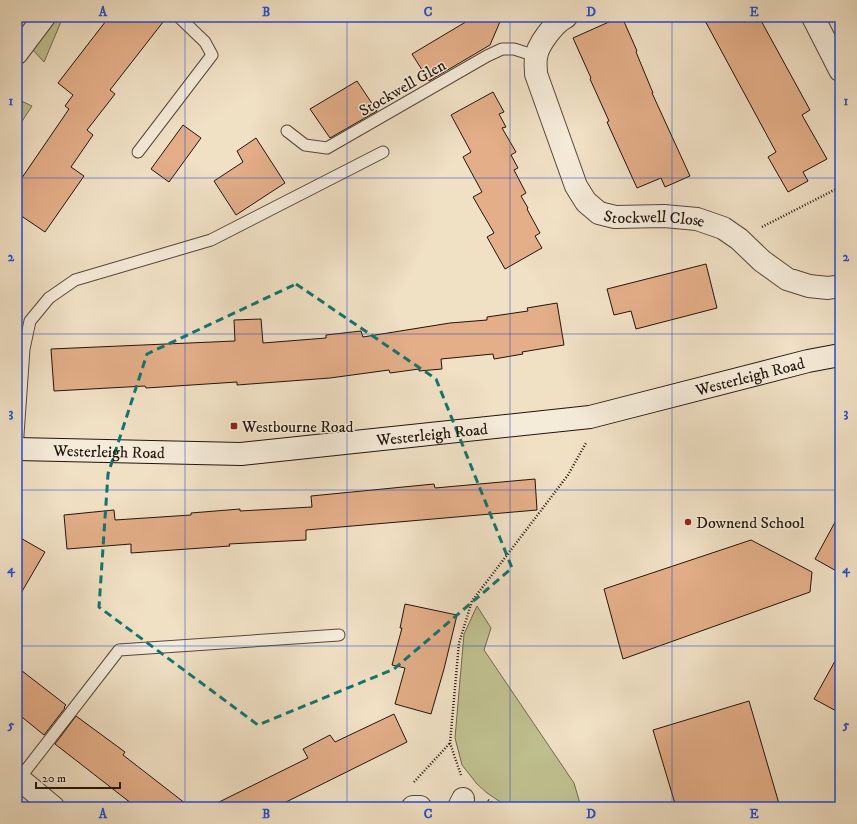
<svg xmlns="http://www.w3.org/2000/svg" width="857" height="824" font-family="'IM FELL DW Pica',serif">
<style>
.green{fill:#c0c08f;stroke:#716a4e}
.building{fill:#e3ae88;stroke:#22140c}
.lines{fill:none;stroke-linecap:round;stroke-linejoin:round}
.lane-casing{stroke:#56473a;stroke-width:13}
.street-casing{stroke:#56473a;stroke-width:24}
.secondary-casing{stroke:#22140c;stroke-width:24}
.path{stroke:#22140c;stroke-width:2.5;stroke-dasharray:1 2;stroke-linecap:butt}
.lane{stroke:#f5ebd9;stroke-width:11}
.street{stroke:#f5ebd9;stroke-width:22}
.secondary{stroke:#f5ebd9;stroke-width:22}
.marked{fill:none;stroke:#0f766e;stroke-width:3;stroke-dasharray:8 5;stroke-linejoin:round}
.grid{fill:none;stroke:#1d4ed8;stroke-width:1;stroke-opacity:0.55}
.poi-dot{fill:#8f2418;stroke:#f5ebd9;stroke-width:1.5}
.labels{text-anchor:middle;stroke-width:3;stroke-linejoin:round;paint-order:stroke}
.street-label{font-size:16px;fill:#22140c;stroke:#f5ebd9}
.poi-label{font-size:16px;fill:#22140c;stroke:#f5ebd9;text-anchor:start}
.neatline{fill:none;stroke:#1d4ed8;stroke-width:1.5}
.grid-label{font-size:13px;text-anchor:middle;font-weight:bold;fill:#1d4ed8}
</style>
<rect width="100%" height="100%" fill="#f0e0c4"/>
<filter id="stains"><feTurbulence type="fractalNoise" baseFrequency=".005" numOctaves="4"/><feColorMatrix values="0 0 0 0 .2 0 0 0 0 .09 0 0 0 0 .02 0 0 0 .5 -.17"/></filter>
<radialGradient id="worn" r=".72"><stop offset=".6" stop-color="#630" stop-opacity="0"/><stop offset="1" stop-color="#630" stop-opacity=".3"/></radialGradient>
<g class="green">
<path d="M 58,17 L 63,17 L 44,62 L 31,48 Z"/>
<path d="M 17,99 L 32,106 L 17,129 Z"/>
<path d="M 477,606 L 491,628 L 484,650 L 574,783 L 581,807 L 508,807 L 487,793 L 477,784 L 462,765 L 455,738 L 464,634 Z"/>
</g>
<g class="building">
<path d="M 109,17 L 167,17 L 110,90 L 115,94 L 87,130 L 93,135 L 71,167 L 84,176 L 45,232 L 17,213 L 17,185 L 69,109 L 65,106 L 73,95 L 58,83 Z"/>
<path d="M 474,17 L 502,17 L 490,45 L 429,81 L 412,54 Z"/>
<path d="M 620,17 L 622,17 L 637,51 L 636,52 L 653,93 L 652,93 L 690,176 L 665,187 L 661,178 L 637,188 L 607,122 L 609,121 L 590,79 L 591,78 L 573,38 Z"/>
<path d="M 703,17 L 759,17 L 810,110 L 802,115 L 827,159 L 803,172 L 808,181 L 788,192 L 768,157 L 776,152 Z"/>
<path d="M 357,81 L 377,111 L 330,138 L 310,109 Z"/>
<path d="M 493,92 L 504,112 L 499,114 L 506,127 L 502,128 L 516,152 L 511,155 L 518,168 L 514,170 L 526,193 L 521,196 L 528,208 L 527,209 L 540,233 L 535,236 L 542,248 L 505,269 L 487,237 L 494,233 L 473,197 L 482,192 L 463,157 L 471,152 L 451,115 Z"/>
<path d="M 183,125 L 201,138 L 169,182 L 151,169 Z"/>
<path d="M 256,138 L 285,183 L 236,215 L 214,181 L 243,162 L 237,151 Z"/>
<path d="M 706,264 L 717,308 L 636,329 L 631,311 L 614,315 L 607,289 Z"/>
<path d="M 557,303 L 564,345 L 522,352 L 523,354 L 494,359 L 493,354 L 441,359 L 442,369 L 419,371 L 419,369 L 390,373 L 389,370 L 330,378 L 237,385 L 237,382 L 146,388 L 145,386 L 54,391 L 51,349 L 235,341 L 234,320 L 261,319 L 263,343 L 326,338 L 326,335 L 361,331 L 363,337 L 450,323 L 487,320 L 487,317 L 528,311 L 527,308 Z"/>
<path d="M 535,479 L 537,510 L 306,530 L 306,540 L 229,544 L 230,546 L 131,553 L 131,544 L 67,549 L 64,515 L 114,510 L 115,520 L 191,515 L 191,513 L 240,509 L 240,511 L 312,507 L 311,496 L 434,484 L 435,488 Z"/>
<path d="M 840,513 L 840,573 L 815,559 Z"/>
<path d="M 17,536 L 45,552 L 17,600 Z"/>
<path d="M 751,540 L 812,572 L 810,592 L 623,659 L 604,589 Z"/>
<path d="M 405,604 L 457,615 L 444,669 L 431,714 L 395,704 L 405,668 L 392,665 L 402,628 L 400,628 Z"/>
<path d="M 840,652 L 840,713 L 814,699 Z"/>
<path d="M 17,667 L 66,705 L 64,707 L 65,708 L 44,735 L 17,713 Z"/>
<path d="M 749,701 L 780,807 L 676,807 L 653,730 Z"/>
<path d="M 394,714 L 407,742 L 276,807 L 209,807 L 308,758 L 303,749 L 330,735 L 335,742 Z"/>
<path d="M 76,716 L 125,752 L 123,755 L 190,807 L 136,807 L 55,744 Z"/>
</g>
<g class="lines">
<defs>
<g id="lane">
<path d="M 287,131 L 305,145 L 327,148 L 487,56 L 502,49 L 514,49 L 536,56"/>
<path d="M 138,152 L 212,55 L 205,42 L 179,17"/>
<path d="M 17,449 L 24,349 L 30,321 L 49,298 L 75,280 L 211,240 L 383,152"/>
<path d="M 19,779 L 119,650 L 339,635"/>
</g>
<g id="street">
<path id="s1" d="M 566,17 C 555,22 537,45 536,58 C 535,63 536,68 536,74 L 576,186 L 586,202 L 599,213 L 615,217 L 664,216 L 697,219 L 723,228 L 739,239 L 762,261 L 787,279 L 809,286 L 828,288 L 840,286"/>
<path d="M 813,17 L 840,70"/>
<path d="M 17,53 L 44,17"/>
<path d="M 17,777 L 53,807"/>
<path d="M 413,807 L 420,807"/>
<path d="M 459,807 L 463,799"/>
</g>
<g id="secondary">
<path id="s2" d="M 17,449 L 241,454 L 590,417 L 808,361 L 840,355"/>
</g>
</defs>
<use href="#lane" class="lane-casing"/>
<use href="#street" class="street-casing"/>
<use href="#secondary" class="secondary-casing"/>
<g class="path">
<path d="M 762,227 L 840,187"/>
<path d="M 461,775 L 450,743 L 459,643 L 472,601 L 568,475 L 586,443"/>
<path d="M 414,782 L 450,743"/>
<path d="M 488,800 L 497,807"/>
</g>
<use href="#lane" class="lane"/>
<use href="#street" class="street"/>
<use href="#secondary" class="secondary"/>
</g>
<path class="marked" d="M 296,284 L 436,379 L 512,568 L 394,669 L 258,725 L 99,607 L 108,474 L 147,354 Z"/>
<path class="grid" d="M 185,17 L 185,807M 347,17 L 347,807M 510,17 L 510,807M 672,17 L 672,807M 17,178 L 840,178M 17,334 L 840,334M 17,490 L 840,490M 17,646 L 840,646"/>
<g class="poi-dot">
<rect x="230" y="422" width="8" height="8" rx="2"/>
<circle cx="688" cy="522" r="4"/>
</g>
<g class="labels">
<g class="street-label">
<text transform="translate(402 87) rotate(-30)" y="6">Stockwell Glen</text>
<text dy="6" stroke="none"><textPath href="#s1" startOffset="279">Stockwell Close</textPath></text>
<text dy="6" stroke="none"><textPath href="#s2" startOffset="740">Westerleigh Road</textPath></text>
<text dy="6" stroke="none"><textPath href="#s2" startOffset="416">Westerleigh Road</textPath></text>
<text dy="6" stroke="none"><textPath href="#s2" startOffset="92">Westerleigh Road</textPath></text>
</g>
<g class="poi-label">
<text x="242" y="432">Westbourne Road</text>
<text x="696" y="528">Downend School</text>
</g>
</g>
<rect width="857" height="824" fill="none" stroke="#f0e0c4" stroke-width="44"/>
<path d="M36 782v6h84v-6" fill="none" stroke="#22140c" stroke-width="2"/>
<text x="42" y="782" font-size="12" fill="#22140c" stroke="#f5ebd9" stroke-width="3" paint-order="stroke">20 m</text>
<rect x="22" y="22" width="813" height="780" class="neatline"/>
<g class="grid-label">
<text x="103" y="16">A</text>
<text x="266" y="16">B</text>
<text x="428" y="16">C</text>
<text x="591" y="16">D</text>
<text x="754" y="16">E</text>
<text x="11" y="105">1</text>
<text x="846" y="105">1</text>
<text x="11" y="261">2</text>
<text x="846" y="261">2</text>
<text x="11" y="417">3</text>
<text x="846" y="417">3</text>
<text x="11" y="573">4</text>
<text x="846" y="573">4</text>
<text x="11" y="729">5</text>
<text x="846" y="729">5</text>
<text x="103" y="818">A</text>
<text x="266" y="818">B</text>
<text x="428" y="818">C</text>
<text x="591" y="818">D</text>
<text x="754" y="818">E</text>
</g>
<rect width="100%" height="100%" filter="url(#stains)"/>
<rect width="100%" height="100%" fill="url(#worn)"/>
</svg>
